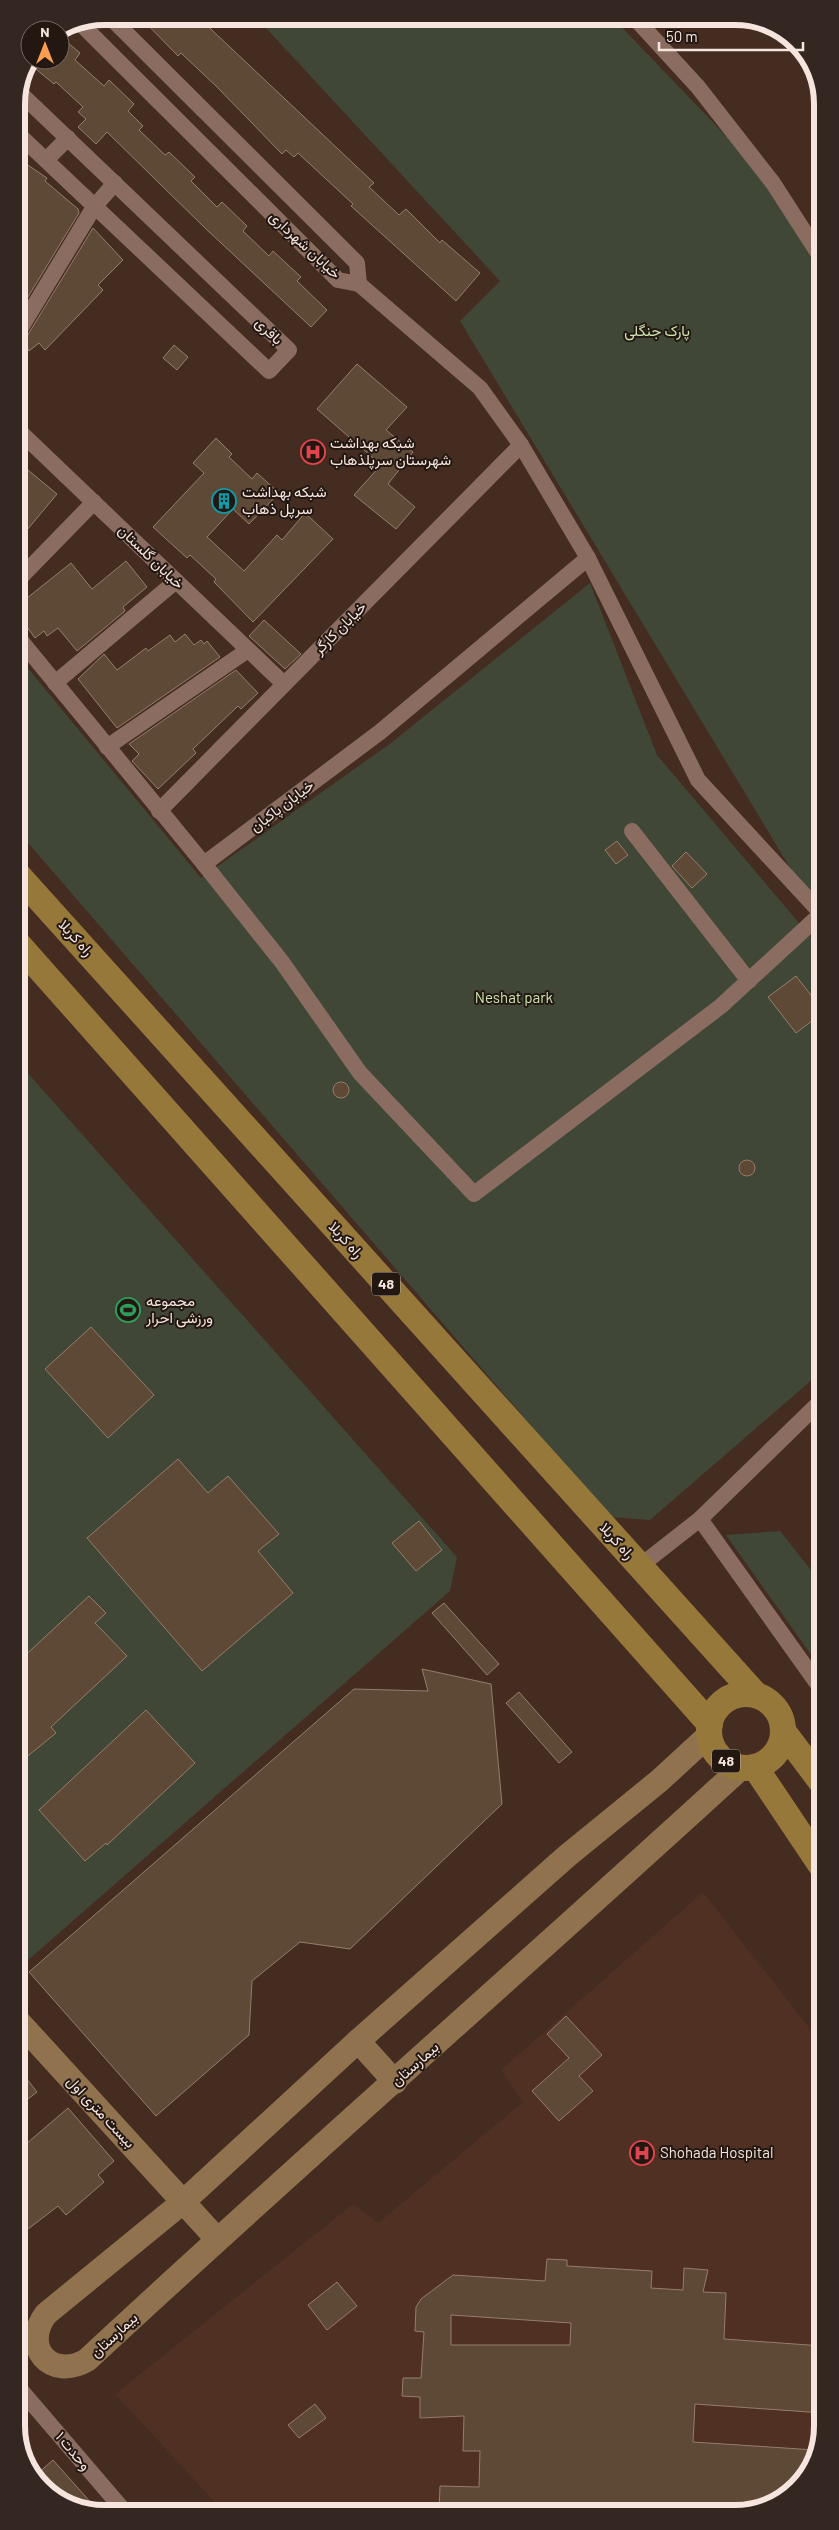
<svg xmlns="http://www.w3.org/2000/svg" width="839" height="2530" font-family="Barlow,Vazirmatn,sans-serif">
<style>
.built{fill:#4f3022}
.green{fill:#404737}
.building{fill:#5e4836;stroke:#967e6a;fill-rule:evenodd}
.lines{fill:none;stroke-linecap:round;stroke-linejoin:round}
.street{stroke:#8a6d60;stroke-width:16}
.secondary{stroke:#90734e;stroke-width:24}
.primary{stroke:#97783b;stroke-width:26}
.labels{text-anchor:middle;stroke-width:4;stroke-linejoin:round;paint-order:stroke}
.shield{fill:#231712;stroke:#b7a7a1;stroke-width:1}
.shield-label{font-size:14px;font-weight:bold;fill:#f6e5de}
.street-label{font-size:15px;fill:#f6e5de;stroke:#231712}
.park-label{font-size:15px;fill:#cee5b0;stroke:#231712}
.poi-label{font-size:15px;fill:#f6e5de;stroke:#231712;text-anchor:start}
.rim{fill:none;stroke:#f6e5de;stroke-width:6}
</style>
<rect width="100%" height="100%" fill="#442c21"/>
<path class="built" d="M 703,1892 L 822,2044 L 823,2426 L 804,2480 L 758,2511 L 225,2513 L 115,2394 L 353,2204 L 378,2223 L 523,2102 L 501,2070 Z"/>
<g class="green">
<path d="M 255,16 L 611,16 L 777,189 L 820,258 L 821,919 L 460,321 L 500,281 Z"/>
<path d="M 590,583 L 657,755 L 821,949 L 821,1372 L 650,1520 L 610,1517 L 17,830 L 17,655 L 201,878 L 391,743 Z"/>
<path d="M 18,1062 L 457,1557 L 450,1591 L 19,1968 Z"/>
<path d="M 780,1531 L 822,1584 L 822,1670 L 726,1535 Z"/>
</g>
<g class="building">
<path d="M 139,16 L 197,16 L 374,183 L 369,187 L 399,215 L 406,209 L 440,243 L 442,240 L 480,273 L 456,301 L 351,206 L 353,204 L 298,153 L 294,157 L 286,150 L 282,154 L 217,87 L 181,53 L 178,56 Z"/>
<path d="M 60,36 L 80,53 L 75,60 L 104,86 L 109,80 L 134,104 L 128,111 L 143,126 L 139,130 L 165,155 L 169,152 L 195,177 L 191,181 L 217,207 L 222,202 L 247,226 L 243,231 L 269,256 L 273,251 L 301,277 L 297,281 L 327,310 L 311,327 L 205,228 L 107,132 L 96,144 L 78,127 L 86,119 L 78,112 L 83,107 L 56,82 L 54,84 L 31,65 L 34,60 L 60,60 Z"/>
<path d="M 16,157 L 47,178 L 45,181 L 78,209 L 79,213 L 17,315 Z"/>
<path d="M 93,228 L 123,260 L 98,285 L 103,290 L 45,350 L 39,343 L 29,351 L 24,341 Z"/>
<path d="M 174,345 L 188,357 L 177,370 L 163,358 Z"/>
<path d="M 357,364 L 407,407 L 386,430 L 413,452 L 388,484 L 415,507 L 396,529 L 354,495 L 381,465 L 317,409 Z"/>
<path d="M 216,438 L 232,454 L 229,457 L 252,479 L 257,473 L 279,493 L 249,524 L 233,509 L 207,537 L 244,571 L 277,535 L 282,540 L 305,513 L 333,539 L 253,622 L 214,582 L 216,579 L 190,555 L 187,558 L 153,527 L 204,473 L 193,463 Z"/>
<path d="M 17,461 L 57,494 L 17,542 Z"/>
<path d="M 126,561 L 147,587 L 123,607 L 125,611 L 77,651 L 58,628 L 47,636 L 44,631 L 35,638 L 19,616 L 27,610 L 22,602 L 71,563 L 92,589 Z"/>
<path d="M 264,620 L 301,654 L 285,669 L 249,636 Z"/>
<path d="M 185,634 L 194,645 L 201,640 L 204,644 L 207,641 L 220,657 L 117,728 L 78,679 L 104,654 L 117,670 L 146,648 L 148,651 L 170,635 L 175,642 Z"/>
<path d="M 236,670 L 258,693 L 241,709 L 238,706 L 193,749 L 196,753 L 158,789 L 132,761 L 139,754 L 129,744 Z"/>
<path d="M 617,841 L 628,855 L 616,864 L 605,850 Z"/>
<path d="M 686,852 L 707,874 L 692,888 L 672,866 Z"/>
<path d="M 796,976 L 821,1008 L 821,1014 L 796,1033 L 768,997 Z"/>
<circle cx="341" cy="1090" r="8"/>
<circle cx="747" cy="1168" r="8"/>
<path d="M 91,1327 L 154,1395 L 108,1438 L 45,1369 Z"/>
<path d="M 178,1459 L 208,1493 L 228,1476 L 279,1534 L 258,1551 L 293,1593 L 202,1671 L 87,1538 Z"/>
<path d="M 419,1521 L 442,1550 L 416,1571 L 392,1543 Z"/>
<path d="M 89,1596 L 106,1613 L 95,1623 L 127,1656 L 51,1727 L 56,1733 L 18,1764 L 18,1662 Z"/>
<path d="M 444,1603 L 499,1664 L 487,1675 L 432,1613 Z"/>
<path d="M 422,1669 L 491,1684 L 502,1804 L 350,1949 L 300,1942 L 252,1981 L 249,2035 L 156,2116 L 29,1972 L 354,1689 L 428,1691 Z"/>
<path d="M 519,1692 L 572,1752 L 559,1763 L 506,1703 Z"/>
<path d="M 146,1710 L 195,1763 L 107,1845 L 106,1843 L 85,1861 L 39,1810 Z"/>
<path d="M 566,2016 L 602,2055 L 579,2076 L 593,2091 L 559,2121 L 532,2091 L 569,2058 L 547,2034 Z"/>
<path d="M 19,2069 L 37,2092 L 19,2106 Z"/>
<path d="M 68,2108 L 114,2161 L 98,2175 L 104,2182 L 66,2215 L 58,2206 L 19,2236 L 19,2150 Z"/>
<path d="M 547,2259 L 567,2260 L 567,2266 L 652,2271 L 651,2288 L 683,2290 L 684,2268 L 708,2270 L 703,2292 L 726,2293 L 724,2339 L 823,2346 L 823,2413 L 695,2404 L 693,2442 L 815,2450 L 804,2480 L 759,2510 L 688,2505 L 688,2511 L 439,2512 L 440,2486 L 479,2487 L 480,2451 L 463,2451 L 464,2416 L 420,2418 L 420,2397 L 402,2396 L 403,2378 L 421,2378 L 424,2332 L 415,2331 L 416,2307 L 421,2299 L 453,2275 L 545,2281 ZM 451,2315 L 571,2323 L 570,2345 L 451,2345 Z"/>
<path d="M 337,2282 L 357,2306 L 327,2330 L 308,2305 Z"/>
<path d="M 315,2404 L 326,2418 L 299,2438 L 288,2425 Z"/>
<path d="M 53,2460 L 101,2514 L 46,2492 L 36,2475 Z"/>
</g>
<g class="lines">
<g class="street">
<path d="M 109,16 L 357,263 L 359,284"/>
<path d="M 633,16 L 698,87 L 773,183 L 820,256"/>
<path d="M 78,21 L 338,280 L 359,284"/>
<path d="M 16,132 L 269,371 L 289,350 L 19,92"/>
<path d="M 46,160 L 68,138"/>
<path d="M 359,284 L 480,388 L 521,445 L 588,558 L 698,780 L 821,913"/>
<path d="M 17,334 L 94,207 L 115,183"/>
<path d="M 17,429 L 284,684"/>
<path d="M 17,581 L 94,502"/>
<path d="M 17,636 L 204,864 L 380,732 L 588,558"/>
<path d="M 55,683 L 176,581"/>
<path d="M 107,747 L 248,650"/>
<path d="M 159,811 L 521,445"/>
<path d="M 632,831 L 749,981"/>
<path d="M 204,864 L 282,962 L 360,1073 L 474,1194 L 721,1006 L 821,914"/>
<path d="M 700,1519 L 822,1690"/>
<path d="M 640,1566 L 700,1519 L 821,1401"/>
<path d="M 19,2388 L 126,2513"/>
</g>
<g class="secondary">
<path d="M 709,1735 L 659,1781 L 567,1856 L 358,2041 L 183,2202 L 46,2314 C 21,2347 51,2381 87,2360 C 302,2160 525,1966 742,1767"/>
<path d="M 19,2022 L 217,2239"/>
<path d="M 358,2041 L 395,2082"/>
</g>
<g class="primary">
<path d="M 17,874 L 756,1695"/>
<path d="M 17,943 L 710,1724"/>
<circle cx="746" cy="1731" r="37"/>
<path d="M 783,1731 L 822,1783"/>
<path d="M 755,1767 L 822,1867"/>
</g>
</g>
<defs>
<symbol id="hospital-ring" viewBox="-11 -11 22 22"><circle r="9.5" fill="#231712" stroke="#e0444e" stroke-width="1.5"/><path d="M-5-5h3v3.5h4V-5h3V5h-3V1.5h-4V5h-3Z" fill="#e0444e"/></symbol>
<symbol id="building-ring" viewBox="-11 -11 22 22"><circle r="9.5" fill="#231712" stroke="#0f9aa8" stroke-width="1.5"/><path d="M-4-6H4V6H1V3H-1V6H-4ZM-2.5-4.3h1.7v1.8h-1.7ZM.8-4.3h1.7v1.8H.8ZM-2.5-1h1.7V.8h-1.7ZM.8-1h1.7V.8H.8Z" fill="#0f9aa8"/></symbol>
<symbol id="stadium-ring" viewBox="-11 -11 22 22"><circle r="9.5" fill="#231712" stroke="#2e9e5b" stroke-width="1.5"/><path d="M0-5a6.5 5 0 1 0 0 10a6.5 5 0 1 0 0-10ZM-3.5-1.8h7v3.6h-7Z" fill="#2e9e5b"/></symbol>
</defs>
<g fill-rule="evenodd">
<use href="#hospital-ring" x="299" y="438" width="28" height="28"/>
<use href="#building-ring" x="210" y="487" width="28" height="28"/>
<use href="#stadium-ring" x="114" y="1296" width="28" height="28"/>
<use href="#hospital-ring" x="628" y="2139" width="28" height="28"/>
</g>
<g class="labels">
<g class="shield">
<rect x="372" y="1272.5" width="28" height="23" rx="4"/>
<rect x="712" y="1749.5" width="28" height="23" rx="4"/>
</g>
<g class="shield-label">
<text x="386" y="1289">48</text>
<text x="726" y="1766">48</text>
</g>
<g class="street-label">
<text transform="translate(305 245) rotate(43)" y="5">خیابان شهرداری</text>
<text transform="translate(269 331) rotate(44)" y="5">باقری</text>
<text transform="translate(151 557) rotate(44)" y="5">خیابان گلستان</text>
<text transform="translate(340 628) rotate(-45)" y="5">خیابان کارگر</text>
<text transform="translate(282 806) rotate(-37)" y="5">خیابان پاکبان</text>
<text transform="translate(76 938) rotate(48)" y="5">راه کربلا</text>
<text transform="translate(346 1240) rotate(48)" y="5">راه کربلا</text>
<text transform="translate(617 1541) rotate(48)" y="5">راه کربلا</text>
<text transform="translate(415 2064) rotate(-42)" y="5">بیمارستان</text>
<text transform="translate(101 2112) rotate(47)" y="5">بیست متری اول</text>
<text transform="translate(114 2335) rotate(-43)" y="5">بیمارستان</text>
<text transform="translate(73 2451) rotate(50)" y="5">وحدت ۱</text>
</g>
<g class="park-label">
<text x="657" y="336">پارک جنگلی</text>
<text x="514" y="1003">Neshat park</text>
</g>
<g class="poi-label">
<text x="330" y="448">شبکه بهداشت<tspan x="330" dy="17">شهرستان سرپلذهاب</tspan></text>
<text x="242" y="497">شبکه بهداشت<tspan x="242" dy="17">سرپل ذهاب</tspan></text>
<text x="146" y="1306">مجموعه<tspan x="146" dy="17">ورزشی احرار</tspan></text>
<text x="660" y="2158">Shohada Hospital</text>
</g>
</g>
<path d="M0 0H839V2530H0ZM104 25H735A79 79 0 0 1 814 104V2426A79 79 0 0 1 735 2505H104A79 79 0 0 1 25 2426V104A79 79 0 0 1 104 25Z" fill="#342722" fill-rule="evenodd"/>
<path class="rim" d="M104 25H735A79 79 0 0 1 814 104V2426A79 79 0 0 1 735 2505H104A79 79 0 0 1 25 2426V104A79 79 0 0 1 104 25Z"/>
<g transform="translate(45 45)"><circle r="24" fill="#231712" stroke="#776964"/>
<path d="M0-4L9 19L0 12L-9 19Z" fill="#fb9e52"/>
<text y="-8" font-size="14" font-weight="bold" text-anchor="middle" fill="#f6e5de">N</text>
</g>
<path d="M659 42v8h144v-8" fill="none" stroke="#f6e5de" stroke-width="2.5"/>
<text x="666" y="42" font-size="15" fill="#f6e5de" stroke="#231712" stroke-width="4" paint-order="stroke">50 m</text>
</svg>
